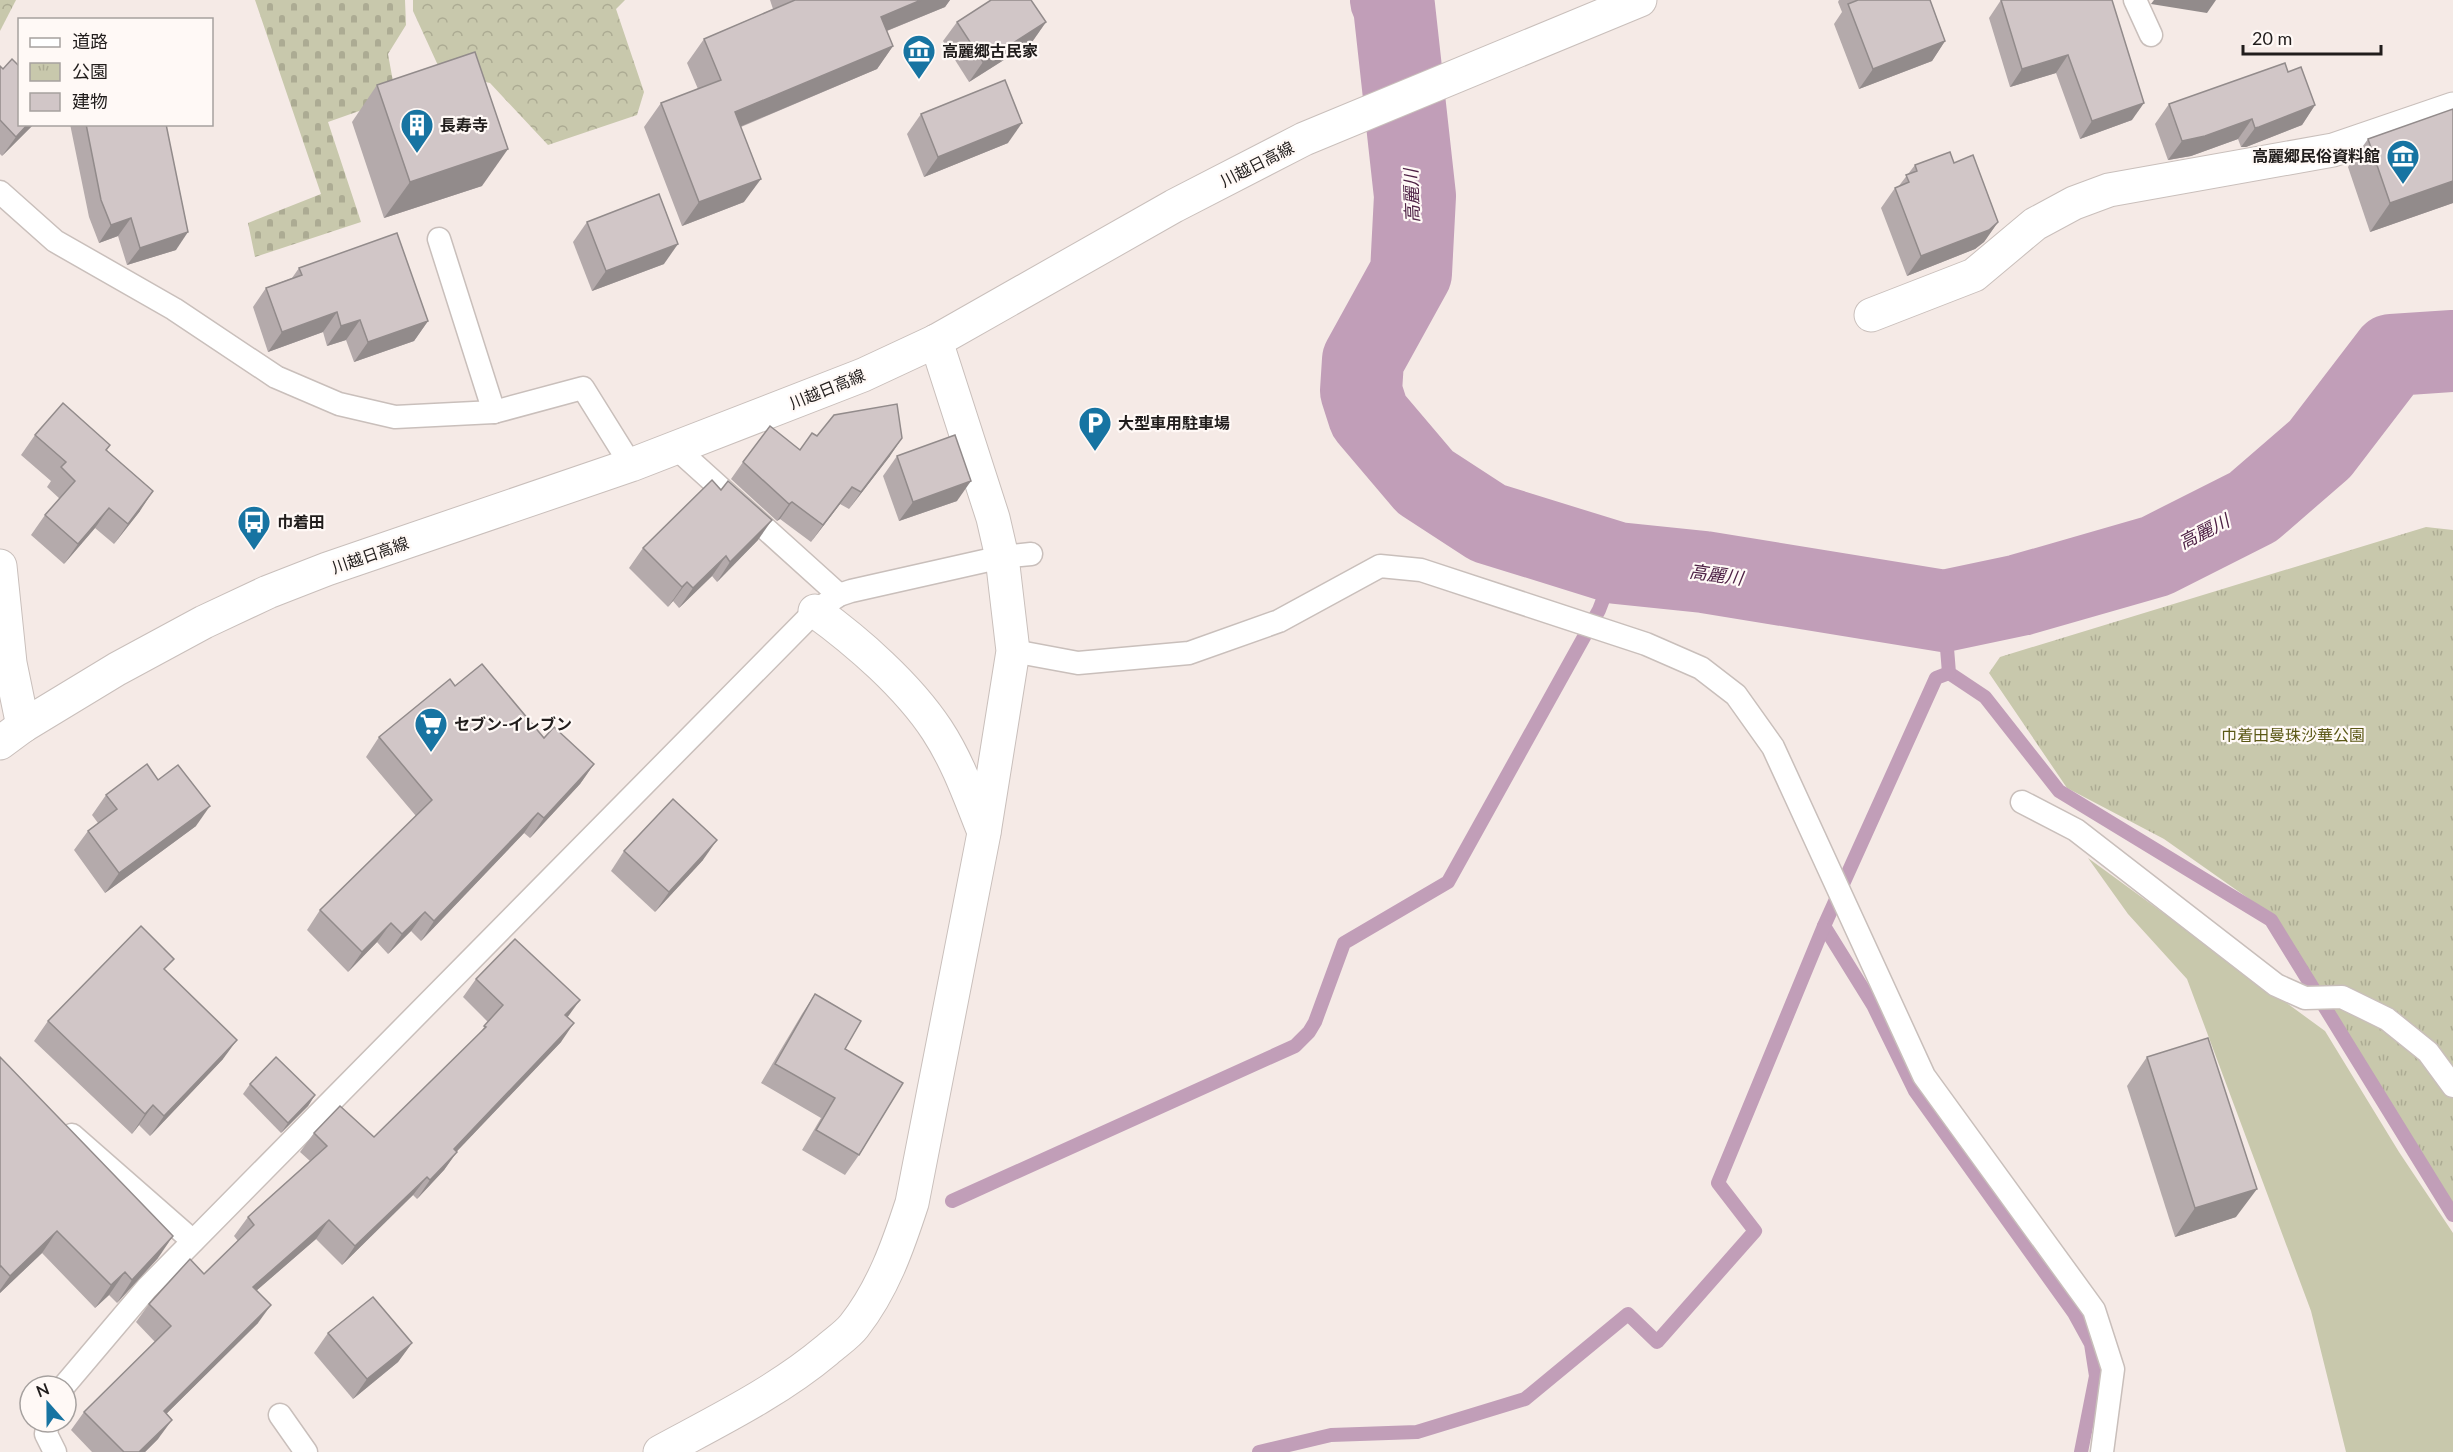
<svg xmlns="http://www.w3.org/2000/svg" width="2453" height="1452" font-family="Lato,'Noto Sans JP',sans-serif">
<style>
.grass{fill:#c8c8ac}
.forest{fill:url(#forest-crowns)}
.cemetery{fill:url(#cemetery-stones)}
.park{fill:url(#park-tufts)}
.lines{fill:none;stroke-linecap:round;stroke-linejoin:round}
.stream{stroke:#c19eb8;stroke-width:14}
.river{stroke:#c19eb8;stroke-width:82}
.lane-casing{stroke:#c9bfbb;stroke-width:25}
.street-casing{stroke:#c9bfbb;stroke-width:35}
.primary-casing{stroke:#c9bfbb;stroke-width:35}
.lane{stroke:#fff;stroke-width:22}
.street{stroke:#fff;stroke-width:33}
.primary{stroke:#fff;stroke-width:33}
.wall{fill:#b4aaab}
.shaded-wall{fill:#928b8b}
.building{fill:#d1c6c7;stroke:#928b8b;stroke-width:1.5}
.labels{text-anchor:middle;stroke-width:4.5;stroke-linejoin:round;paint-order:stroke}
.poi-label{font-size:16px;font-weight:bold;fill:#211d1c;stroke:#fff9f6;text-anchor:start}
.street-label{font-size:16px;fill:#211d1c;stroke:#fff9f6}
.park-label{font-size:16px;fill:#5b5816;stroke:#fff9f6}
.water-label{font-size:18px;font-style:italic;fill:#4e2145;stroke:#fff9f6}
</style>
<defs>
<pattern id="forest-crowns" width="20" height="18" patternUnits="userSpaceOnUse" patternTransform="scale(1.5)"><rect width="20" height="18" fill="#c8c8ac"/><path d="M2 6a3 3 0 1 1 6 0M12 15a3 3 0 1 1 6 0" fill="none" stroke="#acab93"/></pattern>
<pattern id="cemetery-stones" width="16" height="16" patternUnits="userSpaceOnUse" patternTransform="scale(1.5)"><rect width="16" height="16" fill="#c8c8ac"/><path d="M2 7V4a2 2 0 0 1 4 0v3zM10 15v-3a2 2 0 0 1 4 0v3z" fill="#acab93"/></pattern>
<pattern id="park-tufts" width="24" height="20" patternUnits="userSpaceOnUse" patternTransform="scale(1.5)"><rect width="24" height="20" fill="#c8c8ac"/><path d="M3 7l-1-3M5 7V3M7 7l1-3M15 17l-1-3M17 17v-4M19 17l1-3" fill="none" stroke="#acab93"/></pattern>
</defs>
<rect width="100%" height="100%" fill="#f5eae6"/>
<path class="grass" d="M 2088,858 L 2325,1031 L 2399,1152 L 2453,1233 L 2453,1452 L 2346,1452 L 2311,1311 L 2187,979 L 2128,914 Z"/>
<g class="forest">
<path d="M 0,0 L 16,0 L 0,31 Z"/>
<path d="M 413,0 L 625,0 L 616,9 L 644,92 L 637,115 L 548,145 L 490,83 L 441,72 L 413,11 Z"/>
</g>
<path class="cemetery" d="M 255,0 L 405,0 L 406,25 L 388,54 L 396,98 L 328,122 L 361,222 L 255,257 L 248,223 L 321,194 Z"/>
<path class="park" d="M 2426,527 L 2453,530 L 2453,1204 L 2272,915 L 2164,839 L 2067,788 L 1989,673 L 2000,657 Z"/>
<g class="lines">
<g class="stream">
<path d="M 1944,611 L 1949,673 L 1985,697 L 2059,791 L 2271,920 L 2453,1215"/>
<path d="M 1949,673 L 1936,678 L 1824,926 L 1873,1005 L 1915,1091 L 2074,1313 L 2091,1344 L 2096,1376 L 2081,1452"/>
<path d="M 952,1201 L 1295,1046 L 1309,1032 L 1315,1022 L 1344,943 L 1448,882 L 1599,610 L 1617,563"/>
<path d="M 1259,1452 L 1331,1435 L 1417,1432 L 1525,1399 L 1628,1314 L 1657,1342 L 1755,1231 L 1718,1183 L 1824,926"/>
</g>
<path class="river" d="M 1391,0 L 1394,6 L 1415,196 L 1411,273 L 1363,360 L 1361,391 L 1369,416 L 1425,482 L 1488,523 L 1617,563 L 1704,572 L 1944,611 L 2020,595 L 2156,556 L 2253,507 L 2320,449 L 2392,355 L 2453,351"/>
<defs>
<g id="lane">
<path d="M 2135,0 L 2151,35"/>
<path d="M 0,192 L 55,241 L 174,309 L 276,377 L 339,404 L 395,417 L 494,412 L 583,388 L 631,465"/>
<path d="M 439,239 L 494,412"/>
<path d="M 676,448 L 839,595"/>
<path d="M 1013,651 L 1078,663 L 1189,653 L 1279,621 L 1380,566 L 1421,570 L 1646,644 L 1701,668 L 1736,695 L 1773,747 L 1924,1076 L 2094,1310 L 2113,1369 L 2102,1452"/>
<path d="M 2022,802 L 2076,830 L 2276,985 L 2305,998 L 2342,997 L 2387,1019 L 2428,1052 L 2453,1086"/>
<path d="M 72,1135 L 193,1241"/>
<path d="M 64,1386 L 147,1288 L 815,611 L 839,595 L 851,591 L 1002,557 L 1031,554"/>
<path d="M 280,1415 L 306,1452"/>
<path d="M 48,1422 L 46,1434 L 55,1452"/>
</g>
<g id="street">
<path d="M 1871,315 L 1974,275 L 2035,224 L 2074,203 L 2109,190 L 2333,150 L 2453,109"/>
<path d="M 0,566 L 10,663 L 23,726"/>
<path d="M 815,611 C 858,642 908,686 937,730 C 958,762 970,797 984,832"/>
<path d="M 660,1452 C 717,1421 777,1392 827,1350 C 836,1342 847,1335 854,1326 C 883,1289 898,1246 912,1203 L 984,833 L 1013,651 L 1002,557 L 993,518 L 936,341"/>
</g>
<path id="primary" d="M 0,743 L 23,726 L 117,669 L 204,622 L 268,592 L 327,569 L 631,465 L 863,375 L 936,341 L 1174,206 L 1304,139 L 1640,0"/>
</defs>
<use href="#lane" class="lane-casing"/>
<use href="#street" class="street-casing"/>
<use href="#primary" class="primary-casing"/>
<use href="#lane" class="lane"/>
<use href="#street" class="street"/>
<use href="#primary" class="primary"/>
</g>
<g class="wall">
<path d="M 770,0 L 950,0 L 945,7 L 887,31 L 893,46 L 877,69 L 741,127 L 744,202 L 682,226 L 644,127 L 661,103 L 698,89 L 687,63 L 704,39 L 773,9 Z"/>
<path d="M 1839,0 L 1930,0 L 1945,41 L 1932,61 L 1859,89 L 1834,24 L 1842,12 L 1838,2 Z"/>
<path d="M 2001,0 L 2112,0 L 2132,120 L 2080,139 L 2056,73 L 2010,87 L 1989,18 Z"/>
<path d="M 957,22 L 1046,22 L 1032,42 L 969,82 L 943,41 Z"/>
<path d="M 0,66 L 3,69 L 20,124 L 34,124 L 2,156 L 0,154 Z"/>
<path d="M 2288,72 L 2315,105 L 2302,125 L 2246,147 L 2241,147 L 2238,139 L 2191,156 L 2168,160 L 2155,124 L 2169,104 Z"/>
<path d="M 377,85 L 482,186 L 384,218 L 352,122 Z"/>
<path d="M 2453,109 L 2453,203 L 2370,232 L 2348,167 L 2368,139 Z"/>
<path d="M 921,114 L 1008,143 L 924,177 L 907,134 Z"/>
<path d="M 70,124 L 166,124 L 176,250 L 127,265 L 118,236 L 99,243 L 89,217 Z"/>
<path d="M 1954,163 L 1998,222 L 1984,242 L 1975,249 L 1907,276 L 1881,208 L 1895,188 L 1898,187 L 1915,165 Z"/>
<path d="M 587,222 L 664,264 L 592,291 L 573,242 Z"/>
<path d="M 299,268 L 428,321 L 414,341 L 354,362 L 346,340 L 327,346 L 323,332 L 268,352 L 253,307 L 266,288 L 292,278 Z"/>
<path d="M 35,435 L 107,450 L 140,511 L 114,544 L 95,528 L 64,564 L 31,535 L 45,515 L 60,499 L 47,487 L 51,481 L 21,455 Z"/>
<path d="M 817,436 L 890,456 L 849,509 L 840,504 L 811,542 L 780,519 L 777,521 L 731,479 L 743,462 L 800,450 Z"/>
<path d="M 897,456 L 957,501 L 899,521 L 883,476 Z"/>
<path d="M 758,540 L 717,582 L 712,576 L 679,608 L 673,601 L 668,607 L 629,568 L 643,548 Z"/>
<path d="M 455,686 L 544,738 L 594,764 L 580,784 L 530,838 L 524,833 L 421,941 L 411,931 L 388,954 L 377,942 L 348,972 L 307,930 L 320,910 L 416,816 L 366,757 L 379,737 Z"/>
<path d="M 158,780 L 196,826 L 105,893 L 74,850 L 88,831 L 98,823 L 92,815 L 106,795 Z"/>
<path d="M 624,851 L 703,860 L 655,912 L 611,871 Z"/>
<path d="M 166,971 L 223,1059 L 150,1136 L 139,1125 L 132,1134 L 34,1041 L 48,1021 Z"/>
<path d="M 476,979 L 568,1017 L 561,1042 L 457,1151 L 444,1170 L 417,1199 L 413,1195 L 342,1265 L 316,1239 L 257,1290 L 258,1323 L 166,1414 L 158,1439 L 145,1452 L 92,1452 L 71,1430 L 84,1412 L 155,1342 L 136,1322 L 149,1304 L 204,1274 L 238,1241 L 234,1236 L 248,1217 L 310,1161 L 300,1152 L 314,1133 L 374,1137 L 479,1034 L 488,1022 L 463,997 Z"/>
<path d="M 815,994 L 845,1049 L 859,1155 L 845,1175 L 802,1150 L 821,1118 L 761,1083 L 802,1014 Z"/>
<path d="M 0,1057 L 158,1258 L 117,1303 L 109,1295 L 95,1308 L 42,1253 L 0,1293 Z"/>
<path d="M 2147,1057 L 2236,1217 L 2175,1237 L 2127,1086 Z"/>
<path d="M 250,1084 L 315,1095 L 308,1106 L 281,1133 L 243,1094 Z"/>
<path d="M 328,1333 L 412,1343 L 398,1362 L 353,1399 L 314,1353 Z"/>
</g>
<g class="shaded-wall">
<path d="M 921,0 L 950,0 L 945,7 L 864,40 L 881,17 Z"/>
<path d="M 2154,0 L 2216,0 L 2207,13 L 2151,4 Z"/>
<path d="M 1046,22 L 1032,42 L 969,82 L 983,62 Z"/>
<path d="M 1945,41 L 1932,61 L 1859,89 L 1873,69 Z"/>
<path d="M 893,46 L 877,69 L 718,136 L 735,112 Z"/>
<path d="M 2068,55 L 2056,73 L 2010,87 L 2022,69 Z"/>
<path d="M 2144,103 L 2132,120 L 2080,139 L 2092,121 Z"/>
<path d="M 2315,105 L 2302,125 L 2246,147 L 2241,147 L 2255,128 Z"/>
<path d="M 2252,119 L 2238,139 L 2191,156 L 2168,160 L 2182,141 Z"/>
<path d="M 1022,123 L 1008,143 L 924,177 L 938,157 Z"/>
<path d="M 28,124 L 34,124 L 2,156 L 16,137 Z"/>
<path d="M 508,149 L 482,186 L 384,218 L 410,182 Z"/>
<path d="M 761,179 L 744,202 L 682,226 L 699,202 Z"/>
<path d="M 2453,181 L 2453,203 L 2370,232 L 2390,203 Z"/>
<path d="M 131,218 L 118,236 L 99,243 L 111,225 Z"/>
<path d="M 1998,222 L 1984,242 L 1975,249 L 1907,276 L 1921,256 Z"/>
<path d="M 188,232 L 176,250 L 127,265 L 140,248 Z"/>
<path d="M 678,244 L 664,264 L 592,291 L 606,271 Z"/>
<path d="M 337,312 L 323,332 L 268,352 L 282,332 Z"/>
<path d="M 360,320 L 346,340 L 327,346 L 341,326 Z"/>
<path d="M 428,321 L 414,341 L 354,362 L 368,342 Z"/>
<path d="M 902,438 L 890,456 L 849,509 L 861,492 Z"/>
<path d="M 971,481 L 957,501 L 899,521 L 913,502 Z"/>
<path d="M 852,487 L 840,504 L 811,542 L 823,525 Z"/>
<path d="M 153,491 L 140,511 L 114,544 L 128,524 Z"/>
<path d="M 792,502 L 780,519 L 777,521 L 789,504 Z"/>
<path d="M 109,508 L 95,528 L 64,564 L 78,544 Z"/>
<path d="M 772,520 L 758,540 L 717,582 L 730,562 Z"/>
<path d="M 726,556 L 712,576 L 679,608 L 693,588 Z"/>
<path d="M 687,582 L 673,601 L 668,607 L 682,587 Z"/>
<path d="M 594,764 L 580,784 L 530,838 L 544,818 Z"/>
<path d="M 210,806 L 196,826 L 105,893 L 119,873 Z"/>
<path d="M 538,813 L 524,833 L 421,941 L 434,921 Z"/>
<path d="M 717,840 L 703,860 L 655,912 L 669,892 Z"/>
<path d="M 425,912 L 411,931 L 388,954 L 402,934 Z"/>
<path d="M 391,923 L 377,942 L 348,972 L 362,952 Z"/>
<path d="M 580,1000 L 567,1018 L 565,1015 Z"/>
<path d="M 574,1023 L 561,1042 L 441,1168 L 454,1149 Z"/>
<path d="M 237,1040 L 223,1059 L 150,1136 L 164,1116 Z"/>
<path d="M 315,1095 L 308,1106 L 281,1133 L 288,1123 Z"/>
<path d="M 153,1105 L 139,1125 L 132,1134 L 145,1114 Z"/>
<path d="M 457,1152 L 444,1170 L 417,1199 L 430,1180 Z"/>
<path d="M 427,1177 L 413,1195 L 342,1265 L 355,1246 Z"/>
<path d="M 2257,1189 L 2236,1217 L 2175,1237 L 2195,1208 Z"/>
<path d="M 329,1220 L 316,1239 L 240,1305 L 253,1287 Z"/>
<path d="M 57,1231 L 42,1253 L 0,1293 L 0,1290 L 10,1276 Z"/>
<path d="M 173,1236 L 158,1258 L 117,1303 L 132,1280 Z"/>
<path d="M 125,1272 L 109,1295 L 95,1308 L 111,1285 Z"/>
<path d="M 271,1305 L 258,1323 L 150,1430 L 164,1411 Z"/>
<path d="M 412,1343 L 398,1362 L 353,1399 L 367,1379 Z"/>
<path d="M 172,1420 L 158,1439 L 145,1452 L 139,1452 Z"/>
</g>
<g class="building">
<path d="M 795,0 L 921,0 L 881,17 L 893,46 L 735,112 L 761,179 L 699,202 L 661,103 L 721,80 L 704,39 Z"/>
<path d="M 991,0 L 1031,0 L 1046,22 L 983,62 L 957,22 Z"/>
<path d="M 1858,0 L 1930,0 L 1945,41 L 1873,69 L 1848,4 Z"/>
<path d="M 2001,0 L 2112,0 L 2144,103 L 2092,121 L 2068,55 L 2022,69 Z"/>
<path d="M 475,52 L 508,149 L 410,182 L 377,85 Z"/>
<path d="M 12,59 L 20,67 L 20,124 L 28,124 L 16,137 L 0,120 L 0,66 L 3,69 Z"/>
<path d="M 2285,63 L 2288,72 L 2301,67 L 2315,105 L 2259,127 L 2255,128 L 2252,119 L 2205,136 L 2182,141 L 2169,104 Z"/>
<path d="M 1005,80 L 1022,123 L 938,157 L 921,114 Z"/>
<path d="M 2453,109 L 2453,181 L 2390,203 L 2368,139 Z"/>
<path d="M 86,124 L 166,124 L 188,232 L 140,248 L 131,218 L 111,225 L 101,200 Z"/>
<path d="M 1950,152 L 1954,163 L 1973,155 L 1998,222 L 1989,230 L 1921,256 L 1895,188 L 1909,182 L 1906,175 L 1917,171 L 1915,165 Z"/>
<path d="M 659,194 L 678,244 L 606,271 L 587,222 Z"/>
<path d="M 397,233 L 428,321 L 368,342 L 360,320 L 341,326 L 337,312 L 282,332 L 266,288 L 302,275 L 299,268 Z"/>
<path d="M 63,403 L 110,445 L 106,450 L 153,491 L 128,524 L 109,508 L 78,544 L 45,515 L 75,481 L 61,467 L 66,462 L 35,435 Z"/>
<path d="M 897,404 L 902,438 L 861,492 L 852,487 L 823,525 L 792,502 L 789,504 L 743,462 L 770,426 L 800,450 L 812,433 L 817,436 L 834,415 Z"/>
<path d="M 955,435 L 971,481 L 913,502 L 897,456 Z"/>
<path d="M 712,480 L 721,490 L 728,481 L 772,520 L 730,562 L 726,556 L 693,588 L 687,582 L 682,587 L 643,548 Z"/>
<path d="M 482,664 L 544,738 L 554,727 L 594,764 L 544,818 L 538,813 L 434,921 L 425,912 L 402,934 L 391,923 L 362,952 L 320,910 L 432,800 L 379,737 L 450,679 L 455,686 Z"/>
<path d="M 147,764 L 158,780 L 178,765 L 210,806 L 119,873 L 88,831 L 117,809 L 106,795 Z"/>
<path d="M 673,799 L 717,840 L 669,892 L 624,851 Z"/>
<path d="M 141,926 L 174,959 L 164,969 L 237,1040 L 164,1116 L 153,1105 L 145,1114 L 48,1021 Z"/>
<path d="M 515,939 L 580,1000 L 565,1015 L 574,1023 L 454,1149 L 457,1152 L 430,1180 L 427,1177 L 355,1246 L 329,1220 L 253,1287 L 271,1305 L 164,1411 L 172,1420 L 139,1452 L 124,1452 L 84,1412 L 171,1326 L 149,1304 L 190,1259 L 204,1274 L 254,1225 L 248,1217 L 327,1146 L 314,1133 L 340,1106 L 374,1137 L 486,1027 L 484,1026 L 503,1005 L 476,979 Z"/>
<path d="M 815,994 L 861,1021 L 845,1049 L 903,1083 L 859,1155 L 816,1130 L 835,1098 L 775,1064 Z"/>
<path d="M 2208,1038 L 2257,1189 L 2195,1208 L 2147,1057 Z"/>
<path d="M 0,1057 L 173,1236 L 132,1280 L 125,1272 L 111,1285 L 57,1231 L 10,1276 L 1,1266 L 0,1267 Z"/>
<path d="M 276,1057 L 315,1095 L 288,1123 L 250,1084 Z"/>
<path d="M 373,1297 L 412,1343 L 367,1379 L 328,1333 Z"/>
</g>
<defs>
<symbol id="museum-pin" viewBox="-11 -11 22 30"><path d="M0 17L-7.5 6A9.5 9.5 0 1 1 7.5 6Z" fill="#1774a2" stroke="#fff9f6"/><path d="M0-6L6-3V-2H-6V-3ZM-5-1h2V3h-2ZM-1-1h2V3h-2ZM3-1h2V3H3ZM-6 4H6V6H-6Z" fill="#fff"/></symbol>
<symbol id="building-pin" viewBox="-11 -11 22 30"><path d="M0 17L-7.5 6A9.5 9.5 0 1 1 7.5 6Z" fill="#1774a2" stroke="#fff9f6"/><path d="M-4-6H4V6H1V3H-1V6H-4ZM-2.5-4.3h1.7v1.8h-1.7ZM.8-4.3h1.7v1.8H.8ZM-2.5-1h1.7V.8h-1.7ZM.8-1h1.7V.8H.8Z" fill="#fff"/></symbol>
<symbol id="parking-pin" viewBox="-11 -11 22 30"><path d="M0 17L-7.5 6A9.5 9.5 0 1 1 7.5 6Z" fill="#1774a2" stroke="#fff9f6"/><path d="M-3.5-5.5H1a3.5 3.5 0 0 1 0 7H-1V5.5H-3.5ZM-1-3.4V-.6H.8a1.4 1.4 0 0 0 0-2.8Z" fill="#fff"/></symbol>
<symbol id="bus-pin" viewBox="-11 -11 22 30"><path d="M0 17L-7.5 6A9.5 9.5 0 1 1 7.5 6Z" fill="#1774a2" stroke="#fff9f6"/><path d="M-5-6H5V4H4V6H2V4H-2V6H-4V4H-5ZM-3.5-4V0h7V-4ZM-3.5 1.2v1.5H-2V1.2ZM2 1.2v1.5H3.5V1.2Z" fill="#fff"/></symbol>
<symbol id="supermarket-pin" viewBox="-11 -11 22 30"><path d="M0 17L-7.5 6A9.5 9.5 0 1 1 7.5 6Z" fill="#1774a2" stroke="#fff9f6"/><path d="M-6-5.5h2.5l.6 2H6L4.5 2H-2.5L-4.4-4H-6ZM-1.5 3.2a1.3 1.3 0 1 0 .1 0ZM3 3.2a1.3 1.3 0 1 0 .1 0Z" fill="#fff"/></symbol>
</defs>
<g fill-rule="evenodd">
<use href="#museum-pin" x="900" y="32" width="38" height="52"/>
<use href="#building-pin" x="398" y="106" width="38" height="52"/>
<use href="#museum-pin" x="2384" y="137" width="38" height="52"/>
<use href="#parking-pin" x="1076" y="404" width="38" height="52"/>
<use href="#bus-pin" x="235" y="503" width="38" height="52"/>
<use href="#supermarket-pin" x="412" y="705" width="38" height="52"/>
</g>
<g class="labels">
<g class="poi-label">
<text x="942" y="57">高麗郷古民家</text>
<text x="440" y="131">長寿寺</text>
<text x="2380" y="162" text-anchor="end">高麗郷民俗資料館</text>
<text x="1118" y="429">大型車用駐車場</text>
<text x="277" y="528">巾着田</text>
<text x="454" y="730">セブン-イレブン</text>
</g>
<g class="street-label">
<text transform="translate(1257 164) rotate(-27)" y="6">川越日高線</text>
<text transform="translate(827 389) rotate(-22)" y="6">川越日高線</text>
<text transform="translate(370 555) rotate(-19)" y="6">川越日高線</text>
</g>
<g class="park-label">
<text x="2293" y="741">巾着田曼珠沙華公園</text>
</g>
<g class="water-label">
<text transform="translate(1412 196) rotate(-92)" y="6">高麗川</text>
<text transform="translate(2204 532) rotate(-27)" y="6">高麗川</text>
<text transform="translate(1716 575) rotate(8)" y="6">高麗川</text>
</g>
</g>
<rect x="18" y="18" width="195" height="108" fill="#fff9f6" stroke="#a6a19f" stroke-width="1.5"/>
<rect x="30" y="38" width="30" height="9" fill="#ffffff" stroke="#a6a19f" stroke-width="1.5"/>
<text x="72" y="48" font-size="18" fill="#211d1c">道路</text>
<rect x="30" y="63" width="30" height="18" fill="url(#park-tufts)" stroke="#a6a19f" stroke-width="1.5"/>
<text x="72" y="78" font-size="18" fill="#211d1c">公園</text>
<rect x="30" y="93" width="30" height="18" fill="#d1c6c7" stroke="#a6a19f" stroke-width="1.5"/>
<text x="72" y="108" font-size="18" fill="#211d1c">建物</text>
<g transform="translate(48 1404) rotate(339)"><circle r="28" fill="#fff9f6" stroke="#a6a19f" stroke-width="1.5"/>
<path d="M0-4.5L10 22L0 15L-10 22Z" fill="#1774a2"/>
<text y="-9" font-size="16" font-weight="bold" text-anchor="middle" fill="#211d1c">N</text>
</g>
<path d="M2243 45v9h138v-9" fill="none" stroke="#211d1c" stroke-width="3"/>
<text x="2252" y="45" font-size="18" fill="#211d1c" stroke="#fff9f6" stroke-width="4.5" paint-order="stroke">20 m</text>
</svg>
